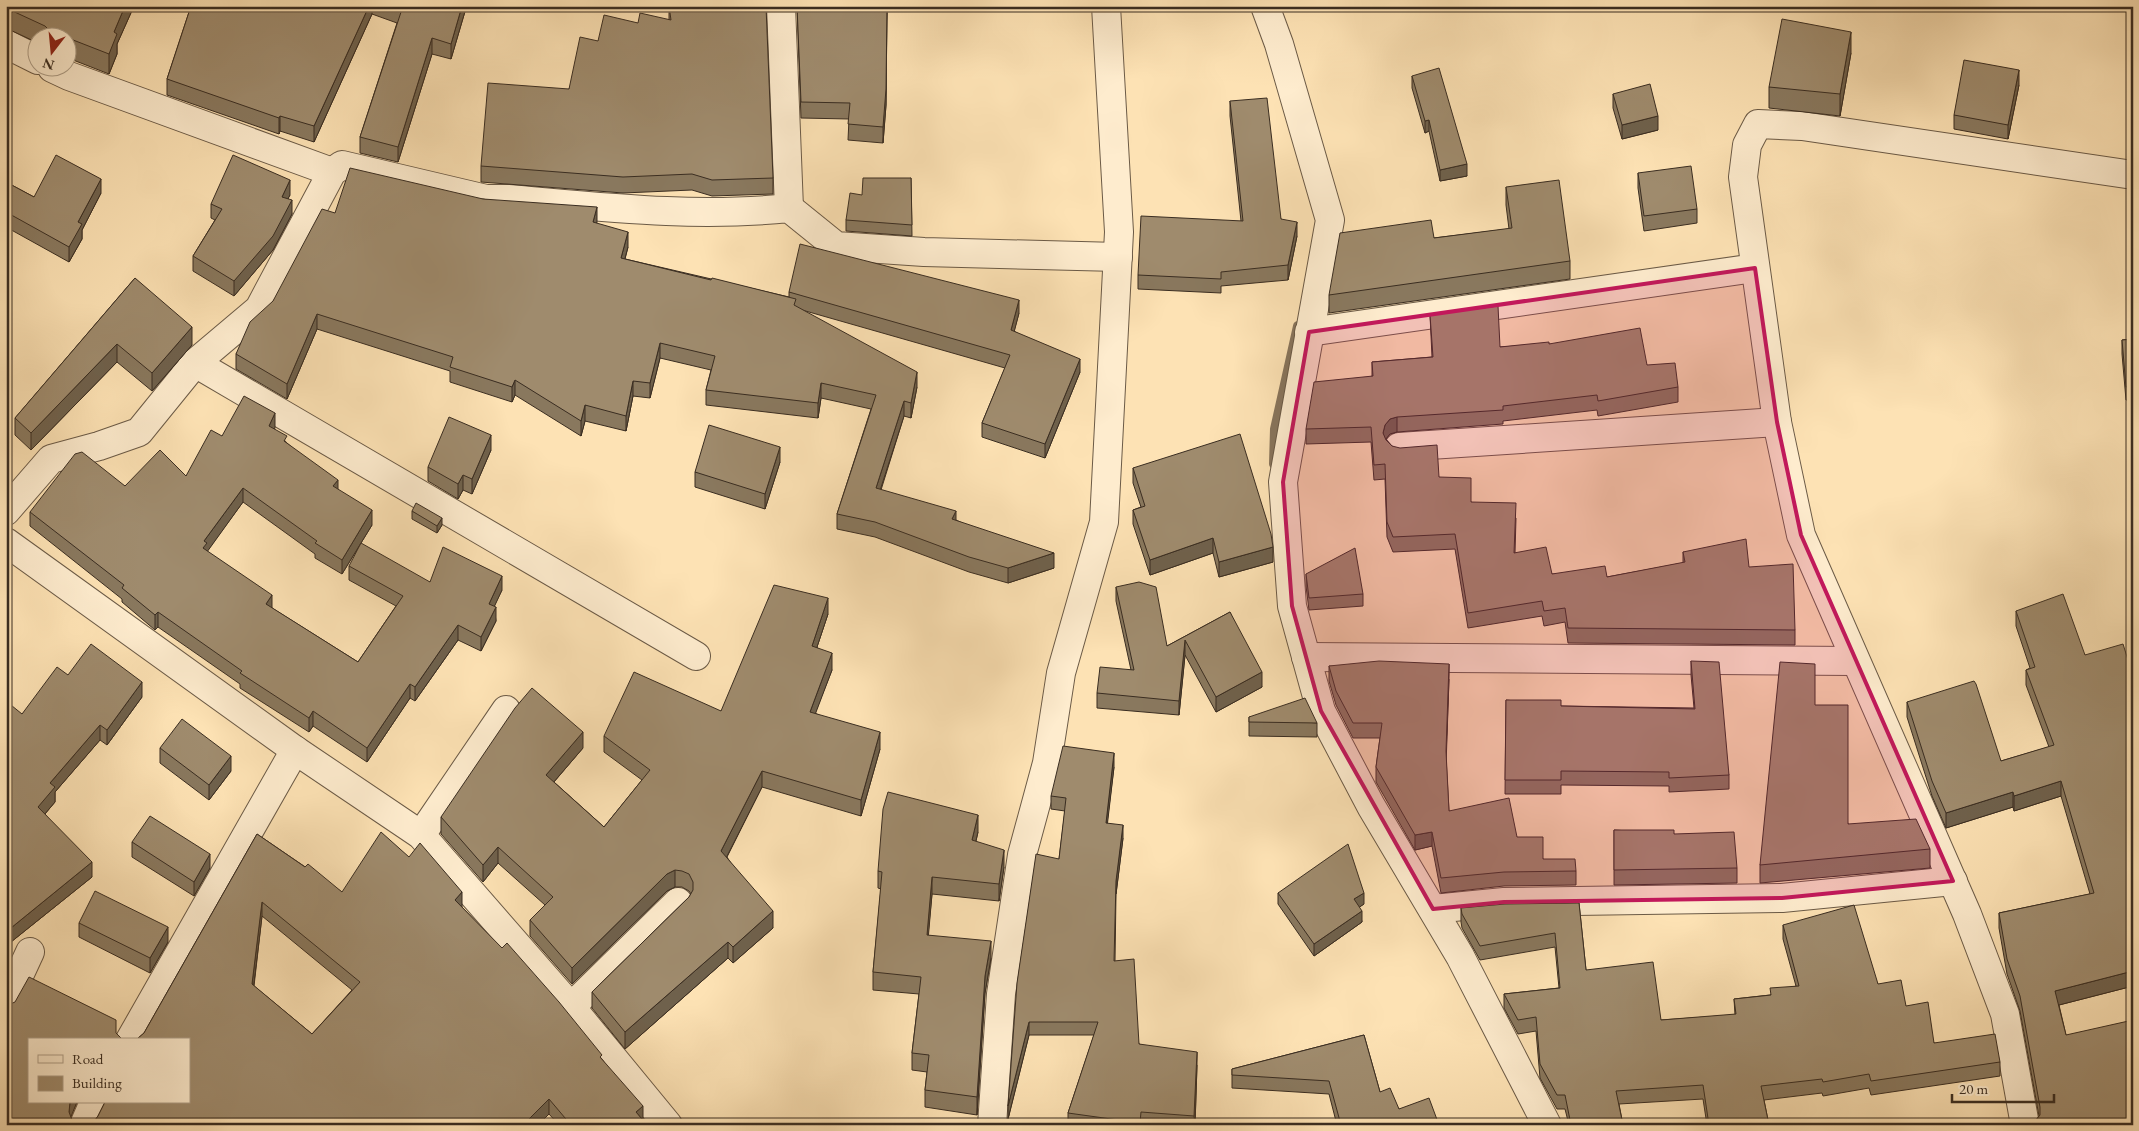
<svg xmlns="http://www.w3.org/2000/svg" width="2139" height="1131" font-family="'EB Garamond',serif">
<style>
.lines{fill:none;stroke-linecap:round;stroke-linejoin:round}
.stream{stroke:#87745b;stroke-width:10}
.minor-casing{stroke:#6b5a46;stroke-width:30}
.minor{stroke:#feecce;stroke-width:28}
.wall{fill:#89785e;stroke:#3a2d21;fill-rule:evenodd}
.shaded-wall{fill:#6f614c;stroke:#3a2d21}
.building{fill:#9f8b6d;stroke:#3a2d21;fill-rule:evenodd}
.marked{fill:#c2185b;fill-opacity:0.2;stroke:#c2185b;stroke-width:4;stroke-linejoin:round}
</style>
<rect width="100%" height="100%" fill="#fde2b4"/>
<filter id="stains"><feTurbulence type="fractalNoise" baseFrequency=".004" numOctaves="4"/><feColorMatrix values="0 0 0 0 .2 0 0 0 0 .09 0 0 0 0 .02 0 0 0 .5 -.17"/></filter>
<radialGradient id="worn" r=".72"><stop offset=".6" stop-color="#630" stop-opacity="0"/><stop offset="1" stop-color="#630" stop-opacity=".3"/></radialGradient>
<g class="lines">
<path class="stream" d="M 1274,464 L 1275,429 L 1298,326"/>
<defs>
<g id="minor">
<path d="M 781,6 L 789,208"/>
<path d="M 1265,6 L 1279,44 L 1330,220 L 1283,482 L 1292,606 L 1321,711 L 1371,806 L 1460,956 L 1547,1125"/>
<path d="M 6,44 L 38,60"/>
<path d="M 52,68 L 69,76 L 332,172"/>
<path d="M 1309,332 L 1755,268"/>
<path d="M 195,363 L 696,656"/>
<path d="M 1399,447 L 1777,422"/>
<path d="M 6,511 L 51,459 L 99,446 L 139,432 L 195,363 L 259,309 L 332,172 L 342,165 L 486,199 L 508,199 C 602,207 695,218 789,208 L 836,246 L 924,252 L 1118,257"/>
<path d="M 6,542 L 295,750 L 421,835 L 571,1007 L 668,1125"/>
<path d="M 1306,657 L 1855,661"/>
<path d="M 421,835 L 506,710"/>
<path d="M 1433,909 L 1504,902 L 1782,898 L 1953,881"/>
<path d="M 6,1004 L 30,952"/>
<path d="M 571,1007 L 678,902"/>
<path d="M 130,1040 L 295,750"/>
<path d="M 84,1125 L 94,1102"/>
<path d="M 992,1125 L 1001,994 L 1022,855 L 1047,763 L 1061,673 L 1104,522 L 1119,232 L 1106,6"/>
<path d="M 2025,1125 L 2005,1014 L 1967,914 L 1801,535 L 1777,422 L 1743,177 L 1747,145 L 1758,124 L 1802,126 L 2133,175"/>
</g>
</defs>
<use href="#minor" class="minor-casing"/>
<use href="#minor" class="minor"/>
</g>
<g class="wall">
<path d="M 6,6 L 134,6 L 117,44 L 117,54 L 109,74 L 68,58 L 68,38 L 38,38 L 38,43 L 6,28 Z"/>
<path d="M 191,6 L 466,6 L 466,8 L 451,59 L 432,54 L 398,162 L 360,153 L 360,137 L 397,23 L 372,14 L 314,142 L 280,131 L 279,134 L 167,95 L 167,79 Z"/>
<path d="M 669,6 L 773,178 L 773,194 L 712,196 L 692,190 L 623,193 L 481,182 L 481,166 L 569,89 L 598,41 L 669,20 Z"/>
<path d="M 797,6 L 887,6 L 886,105 L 883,143 L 848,140 L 849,119 L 801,118 Z"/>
<path d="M 1851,53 L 1840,116 L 1769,108 L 1769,87 Z"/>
<path d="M 1412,76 L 1467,176 L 1440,181 L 1429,131 L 1425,133 L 1412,88 Z"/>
<path d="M 2019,85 L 2008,139 L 1954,129 L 1954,115 Z"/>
<path d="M 1613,94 L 1658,130 L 1622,139 L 1613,108 Z"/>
<path d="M 1230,101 L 1281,219 L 1297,236 L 1288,280 L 1221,286 L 1221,293 L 1138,289 L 1138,275 L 1241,221 L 1230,116 Z"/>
<path d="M 1638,173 L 1697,209 L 1697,223 L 1644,231 L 1638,188 Z"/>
<path d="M 911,178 L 912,236 L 846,231 L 846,220 L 862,195 Z"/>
<path d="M 6,182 L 34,197 L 101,193 L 82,230 L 82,239 L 69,262 L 6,227 Z"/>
<path d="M 1506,187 L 1570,261 L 1570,279 L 1329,313 L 1329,295 L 1434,238 L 1509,229 L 1506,205 Z"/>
<path d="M 290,195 L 288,198 L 292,214 L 273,250 L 234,296 L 193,271 L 193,256 L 215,220 L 211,218 L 211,204 Z"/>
<path d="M 483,199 L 597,222 L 596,223 L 628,247 L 625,259 L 789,297 L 789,292 L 1019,313 L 1014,331 L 1080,372 L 1045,458 L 982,437 L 982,423 L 1005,368 L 802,310 L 917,387 L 911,418 L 904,416 L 881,490 L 956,520 L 1054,568 L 1008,583 L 969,572 L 875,537 L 837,529 L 837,514 L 871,409 L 821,398 L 818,418 L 706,405 L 706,390 L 711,370 L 660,358 L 650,398 L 633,396 L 626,431 L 585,421 L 581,436 L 515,395 L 512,402 L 450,382 L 450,371 L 317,329 L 287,399 L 236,369 L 236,354 L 335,213 Z"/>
<path d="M 135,278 L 192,345 L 152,391 L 117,362 L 31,450 L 15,435 L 15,418 Z"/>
<path d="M 1430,315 L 1500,347 L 1549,344 L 1647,365 L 1678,387 L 1678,402 L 1598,416 L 1597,410 L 1503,421 L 1503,424 L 1397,432 L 1390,434 L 1386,439 L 1392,446 L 1439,477 L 1471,502 L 1516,518 L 1515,553 L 1552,574 L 1607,577 L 1683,563 L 1683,552 L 1749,567 L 1795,630 L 1795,645 L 1568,643 L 1565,622 L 1544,626 L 1542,616 L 1468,628 L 1455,549 L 1393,552 L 1387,537 L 1385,479 L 1374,480 L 1371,442 L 1306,444 L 1306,429 L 1372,376 L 1372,362 L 1432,357 Z"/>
<path d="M 2133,339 L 2133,419 L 2130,400 L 2126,400 L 2122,354 L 2122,340 Z"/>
<path d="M 275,428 L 274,429 L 287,443 L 338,489 L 372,525 L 342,574 L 315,558 L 315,554 L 243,502 L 207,551 L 272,608 L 358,662 L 396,606 L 349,580 L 349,566 L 430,582 L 502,590 L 494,606 L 496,621 L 481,651 L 458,640 L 415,701 L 410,698 L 367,762 L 313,726 L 309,732 L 240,688 L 240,684 L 158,627 L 155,630 L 122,602 L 122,599 L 30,526 L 30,512 L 125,486 L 186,476 L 222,436 Z"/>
<path d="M 491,450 L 472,494 L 463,490 L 458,499 L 428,481 L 428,467 Z"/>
<path d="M 780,462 L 765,509 L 695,487 L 695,472 Z"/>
<path d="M 1133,468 L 1273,562 L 1219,577 L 1213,553 L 1150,575 L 1133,524 L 1133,510 L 1141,507 L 1133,483 Z"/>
<path d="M 412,511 L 442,525 L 437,533 L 412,519 Z"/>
<path d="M 1306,574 L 1363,594 L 1363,606 L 1309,610 L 1306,586 Z"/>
<path d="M 1116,587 L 1167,646 L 1230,612 L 1262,687 L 1216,712 L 1185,655 L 1179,715 L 1097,708 L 1097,693 L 1131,670 L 1116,601 Z"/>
<path d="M 2016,611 L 2085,655 L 2133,676 L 2133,986 L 2059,1005 L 2066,1035 L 2133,1125 L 2036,1125 L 2036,1120 L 2039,1116 L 2020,1011 L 2007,974 L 1999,928 L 1999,913 L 2090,894 L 2061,796 L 2014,811 L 2013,807 L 1946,828 L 1932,796 L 1907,717 L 1907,702 L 2001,761 L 2049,747 L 2026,685 L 2026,670 L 2030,668 L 2016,626 Z"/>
<path d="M 828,614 L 817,647 L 832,670 L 815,713 L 880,749 L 861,816 L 762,787 L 727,857 L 773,928 L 733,963 L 728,958 L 625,1049 L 592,1008 L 592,992 L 689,897 L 691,894 L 689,891 L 682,887 L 675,887 L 667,891 L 572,984 L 530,936 L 530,920 L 545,905 L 498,863 L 483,882 L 441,834 L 441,817 L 583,748 L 554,782 L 604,827 L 642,780 L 604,752 L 604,736 L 721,711 Z"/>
<path d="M 1691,661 L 1729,775 L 1729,789 L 1669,792 L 1669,786 L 1561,785 L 1561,794 L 1505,794 L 1506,700 L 1561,706 L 1694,708 L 1691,675 Z"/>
<path d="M 1329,666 L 1449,679 L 1446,757 L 1449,811 L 1517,837 L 1543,859 L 1576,871 L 1576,885 L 1504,886 L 1441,893 L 1432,846 L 1415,850 L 1376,782 L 1376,767 L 1380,738 L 1353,738 L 1336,705 L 1329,681 Z"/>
<path d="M 68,675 L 142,697 L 107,745 L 100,740 L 55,792 L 55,802 L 45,814 L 92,877 L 6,946 L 22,714 Z"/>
<path d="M 1815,705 L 1848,824 L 1930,849 L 1930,868 L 1760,883 L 1760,865 Z"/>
<path d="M 1249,717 L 1317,723 L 1317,737 L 1249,736 Z"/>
<path d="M 160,748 L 231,771 L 209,800 L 160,763 Z"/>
<path d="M 1114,767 L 1107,823 L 1123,838 L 1116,894 L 1115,961 L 1139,1044 L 1197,1065 L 1195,1125 L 1068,1125 L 1068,1113 L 1094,1035 L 1029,1035 L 1008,1119 L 1059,859 L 1065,811 L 1051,809 L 1051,796 Z"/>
<path d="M 1614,830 L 1674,834 L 1737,868 L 1737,883 L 1614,885 Z"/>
<path d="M 978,832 L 976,841 L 1004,867 L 999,901 L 932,894 L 928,935 L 991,958 L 985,993 L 977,1115 L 925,1107 L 925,1090 L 927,1072 L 912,1070 L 912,1053 L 919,994 L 873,990 L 873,972 L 881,889 L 878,888 L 878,871 Z"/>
<path d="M 257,834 L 342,892 L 462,906 L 462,907 L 602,1059 L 643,1120 L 647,1125 L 559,1125 L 549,1114 L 538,1125 L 88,1125 L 93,1123 L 98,1116 L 137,1039 L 144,1033 ZM 262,916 L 352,990 L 312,1034 L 254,986 Z"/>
<path d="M 132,842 L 210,868 L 194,896 L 132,857 Z"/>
<path d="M 1278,893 L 1364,904 L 1359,907 L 1362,922 L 1314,956 L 1278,904 Z"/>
<path d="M 1579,903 L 1586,970 L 1661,1020 L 1735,1015 L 1734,999 L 1770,995 L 1796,986 L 1783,939 L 1783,925 L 1878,984 L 1906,1006 L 1934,1043 L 2000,1062 L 2000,1076 L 1871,1095 L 1869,1088 L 1823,1096 L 1822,1093 L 1764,1100 L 1769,1125 L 1707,1125 L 1703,1099 L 1619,1104 L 1623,1125 L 1569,1125 L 1565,1109 L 1557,1109 L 1540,1078 L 1536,1031 L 1518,1034 L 1504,1008 L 1504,994 L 1559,988 L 1555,947 L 1480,960 L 1462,928 L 1461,922 L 1461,908 Z"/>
<path d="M 79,923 L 168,942 L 150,973 L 79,937 Z"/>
<path d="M 6,1004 L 116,1033 L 122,1039 L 29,1102 L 77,1102 L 70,1117 L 6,1125 Z"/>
<path d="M 1364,1035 L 1380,1092 L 1399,1109 L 1439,1125 L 1337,1125 L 1329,1094 L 1232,1088 L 1232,1069 Z"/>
</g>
<g class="shaded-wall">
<path d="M 125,6 L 134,6 L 117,44 L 117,54 L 109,74 L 109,54 L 114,32 Z"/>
<path d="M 369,6 L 372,6 L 372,14 L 314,142 L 314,126 Z"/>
<path d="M 462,6 L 466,6 L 466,8 L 451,59 L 451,44 Z"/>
<path d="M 887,6 L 886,105 L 883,143 L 883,127 Z"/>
<path d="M 1851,32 L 1851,53 L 1840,116 L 1840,94 Z"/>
<path d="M 432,38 L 432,54 L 398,162 L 398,147 Z"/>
<path d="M 2019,70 L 2019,85 L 2008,139 L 2008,125 Z"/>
<path d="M 280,116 L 280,131 L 279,134 L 279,118 Z"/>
<path d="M 1658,116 L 1658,130 L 1622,139 L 1622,125 Z"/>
<path d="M 1429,120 L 1429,131 L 1425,133 L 1425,121 Z"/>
<path d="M 1467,164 L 1467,176 L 1440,181 L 1440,170 Z"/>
<path d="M 101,179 L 101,193 L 82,230 L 82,239 L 69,262 L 69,247 L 78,222 Z"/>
<path d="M 290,180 L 290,195 L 282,211 L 282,197 Z"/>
<path d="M 292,200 L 292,214 L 273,250 L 234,296 L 234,281 Z"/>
<path d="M 597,207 L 597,222 L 593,238 L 593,222 Z"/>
<path d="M 1297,222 L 1297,236 L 1288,280 L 1288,265 Z"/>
<path d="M 628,232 L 628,247 L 621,273 L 621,258 Z"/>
<path d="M 1019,300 L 1019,313 L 1011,344 L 1011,330 Z"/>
<path d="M 317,314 L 317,329 L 287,399 L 287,384 Z"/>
<path d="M 192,327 L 192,345 L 152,391 L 152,373 Z"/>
<path d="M 660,343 L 660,358 L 650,398 L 650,383 Z"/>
<path d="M 117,344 L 117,362 L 31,450 L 31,433 Z"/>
<path d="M 1080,359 L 1080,372 L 1045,458 L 1045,444 Z"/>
<path d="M 917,372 L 917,387 L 911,418 L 911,403 Z"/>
<path d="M 515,380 L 515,395 L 512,402 L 512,387 Z"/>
<path d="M 633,381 L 633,396 L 626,431 L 626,416 Z"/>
<path d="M 821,383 L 821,398 L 818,418 L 818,403 Z"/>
<path d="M 904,401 L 904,416 L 876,503 L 876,488 Z"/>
<path d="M 585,405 L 585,421 L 581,436 L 581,421 Z"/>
<path d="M 275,413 L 275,428 L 269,440 L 269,426 Z"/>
<path d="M 1397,417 L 1397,432 L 1390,434 L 1385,440 L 1383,433 L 1385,425 L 1390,419 Z"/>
<path d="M 491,435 L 491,450 L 472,494 L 472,479 Z"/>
<path d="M 780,447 L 780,462 L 765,509 L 765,494 Z"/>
<path d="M 9,458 L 9,474 L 6,476 L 6,460 Z"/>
<path d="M 463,475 L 463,490 L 458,499 L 458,484 Z"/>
<path d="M 338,480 L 338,494 L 333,486 Z"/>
<path d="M 243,488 L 243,502 L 207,552 L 203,548 L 204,541 Z"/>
<path d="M 372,510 L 372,525 L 342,574 L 342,560 Z"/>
<path d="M 956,511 L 956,526 L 952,519 Z"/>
<path d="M 442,518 L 442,525 L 437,533 L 437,526 Z"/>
<path d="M 1213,538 L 1213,553 L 1150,575 L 1150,560 Z"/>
<path d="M 1273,547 L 1273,562 L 1219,577 L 1219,562 Z"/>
<path d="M 1054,553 L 1054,568 L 1008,583 L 1008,568 Z"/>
<path d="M 502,576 L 502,590 L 489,618 L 489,604 Z"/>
<path d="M 272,595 L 272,609 L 266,604 Z"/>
<path d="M 828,598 L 828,614 L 812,662 L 812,646 Z"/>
<path d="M 496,607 L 496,621 L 481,651 L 481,637 Z"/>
<path d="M 158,612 L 158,627 L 155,630 L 155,615 Z"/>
<path d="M 458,625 L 458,640 L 415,701 L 415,687 Z"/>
<path d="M 1185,640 L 1185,655 L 1179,715 L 1179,701 Z"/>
<path d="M 832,653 L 832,670 L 810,728 L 810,712 Z"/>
<path d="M 1449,664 L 1449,679 L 1446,766 L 1446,751 Z"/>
<path d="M 1262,672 L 1262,687 L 1216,712 L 1216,697 Z"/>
<path d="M 142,682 L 142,697 L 107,745 L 107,730 Z"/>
<path d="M 410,684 L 410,698 L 367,762 L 367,748 Z"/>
<path d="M 313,711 L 313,726 L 309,732 L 309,718 Z"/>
<path d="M 100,725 L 100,740 L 55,792 L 55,802 L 38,822 L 38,807 L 50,783 Z"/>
<path d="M 583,732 L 583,748 L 546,791 L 546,775 Z"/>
<path d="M 880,732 L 880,749 L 861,816 L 861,800 Z"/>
<path d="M 1114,753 L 1114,767 L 1106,836 L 1106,823 Z"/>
<path d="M 231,756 L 231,771 L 209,800 L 209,785 Z"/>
<path d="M 762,771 L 762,787 L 721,868 L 721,851 Z"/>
<path d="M 2061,781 L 2061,796 L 2014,811 L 2014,796 Z"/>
<path d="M 2013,792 L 2013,807 L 1946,828 L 1946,813 Z"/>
<path d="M 978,815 L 978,832 L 972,857 L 972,840 Z"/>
<path d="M 1123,825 L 1123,838 L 1116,894 L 1116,881 Z"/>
<path d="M 1432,832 L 1432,846 L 1415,850 L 1415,835 Z"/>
<path d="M 498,847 L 498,863 L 483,882 L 483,865 Z"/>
<path d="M 1004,850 L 1004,867 L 999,901 L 999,884 Z"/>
<path d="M 210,854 L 210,868 L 194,896 L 194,882 Z"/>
<path d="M 92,862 L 92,877 L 6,946 L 6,932 Z"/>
<path d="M 675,870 L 675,887 L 667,891 L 572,984 L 572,968 L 667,874 Z"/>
<path d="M 932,877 L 932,894 L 927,952 L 927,935 Z"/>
<path d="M 462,892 L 462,906 L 455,915 L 455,900 Z"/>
<path d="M 1364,893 L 1364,904 L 1354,911 L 1354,899 Z"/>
<path d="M 262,902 L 262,916 L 252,999 L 252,984 Z"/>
<path d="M 773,911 L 773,928 L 733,963 L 733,947 Z"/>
<path d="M 1362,911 L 1362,922 L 1314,956 L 1314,944 Z"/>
<path d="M 168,927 L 168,942 L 150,973 L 150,958 Z"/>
<path d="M 991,941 L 991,958 L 985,993 L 977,1115 L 977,1097 L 985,976 Z"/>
<path d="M 728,942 L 728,958 L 625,1049 L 625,1032 Z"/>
<path d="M 2133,971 L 2133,986 L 2055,1006 L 2055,991 Z"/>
<path d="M 1029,1022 L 1029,1035 L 1008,1119 L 1008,1106 Z"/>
<path d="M 1197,1052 L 1197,1065 L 1195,1125 L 1194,1116 Z"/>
<path d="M 549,1099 L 549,1114 L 538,1125 L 523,1125 Z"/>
<path d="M 70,1102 L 77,1102 L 70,1119 L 69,1112 Z"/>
<path d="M 643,1106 L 643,1121 L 636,1112 Z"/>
</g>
<g class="building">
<path d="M 6,6 L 125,6 L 114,32 L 117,34 L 109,54 L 68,38 L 65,38 L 51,32 L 45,26 L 6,8 Z"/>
<path d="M 191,6 L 369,6 L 314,126 L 280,116 L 279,118 L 167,79 Z"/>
<path d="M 393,6 L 462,6 L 451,44 L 432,38 L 398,147 L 360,137 L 402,9 Z"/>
<path d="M 669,6 L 766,6 L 773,178 L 712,180 L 692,174 L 623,177 L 481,166 L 488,83 L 569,89 L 580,37 L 598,41 L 604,15 L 638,23 L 640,13 L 671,20 Z"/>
<path d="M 797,6 L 887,6 L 886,89 L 883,127 L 848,124 L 850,103 L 801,102 Z"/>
<path d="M 1782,19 L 1851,32 L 1840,94 L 1769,87 Z"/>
<path d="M 1964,60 L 2019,70 L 2008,125 L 1954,115 Z"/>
<path d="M 1439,68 L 1467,164 L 1440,170 L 1429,120 L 1425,121 L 1412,76 Z"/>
<path d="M 1650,84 L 1658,116 L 1622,125 L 1613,94 Z"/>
<path d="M 1267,98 L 1281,219 L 1297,222 L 1288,265 L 1221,272 L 1221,279 L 1138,275 L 1141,216 L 1243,221 L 1230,101 Z"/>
<path d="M 56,155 L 101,179 L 78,222 L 82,224 L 69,247 L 6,212 L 6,182 L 34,197 Z"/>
<path d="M 233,155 L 290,180 L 282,197 L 292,200 L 273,236 L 234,281 L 193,256 L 222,209 L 211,204 Z"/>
<path d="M 1691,166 L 1697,209 L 1644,216 L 1638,173 Z"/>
<path d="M 350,168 L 483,199 L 597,207 L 593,222 L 628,232 L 621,258 L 711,280 L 712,278 L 796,299 L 794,305 L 917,372 L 911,403 L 904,401 L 876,488 L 956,511 L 952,519 L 1054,553 L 1008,568 L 969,557 L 875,522 L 837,514 L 876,395 L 821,383 L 818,403 L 706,390 L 715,356 L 660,343 L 650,383 L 633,381 L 626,416 L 585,405 L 581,421 L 515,380 L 512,387 L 450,367 L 453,357 L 317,314 L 287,384 L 236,354 L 250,322 L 273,301 L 322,209 L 335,213 Z"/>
<path d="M 863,178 L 911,178 L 912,225 L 846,220 L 850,193 L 862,195 Z"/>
<path d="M 1559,180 L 1570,261 L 1329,295 L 1340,233 L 1431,220 L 1434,238 L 1512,228 L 1506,187 Z"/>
<path d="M 800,244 L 1019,300 L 1011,330 L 1080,359 L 1045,444 L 982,423 L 1010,355 L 789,292 Z"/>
<path d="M 135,278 L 192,327 L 152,373 L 117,344 L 31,433 L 15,418 Z"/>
<path d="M 1498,306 L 1500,347 L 1549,342 L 1549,344 L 1640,328 L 1647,365 L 1675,363 L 1678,387 L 1598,401 L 1597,395 L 1503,406 L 1503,410 L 1397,417 L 1390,419 L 1385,425 L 1383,433 L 1386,440 L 1392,446 L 1400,448 L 1437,445 L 1439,477 L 1471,478 L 1471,502 L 1516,503 L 1514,553 L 1546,547 L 1552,574 L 1605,566 L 1607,577 L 1685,562 L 1683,552 L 1746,539 L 1749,567 L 1793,564 L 1795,630 L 1568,628 L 1565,608 L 1544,611 L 1542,601 L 1468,613 L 1455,534 L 1393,537 L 1387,522 L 1385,464 L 1374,465 L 1371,427 L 1306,429 L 1314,382 L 1373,376 L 1372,362 L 1433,357 L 1430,315 Z"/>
<path d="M 2133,339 L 2133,405 L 2130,386 L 2126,387 L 2122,340 Z"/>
<path d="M 244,396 L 275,413 L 269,426 L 287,436 L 284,441 L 338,480 L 333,486 L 372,510 L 342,560 L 315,543 L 317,541 L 243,488 L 204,541 L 207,543 L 203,548 L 272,595 L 266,604 L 358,662 L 403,596 L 349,566 L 361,543 L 430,582 L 443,547 L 502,576 L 489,604 L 496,607 L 481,637 L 458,625 L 415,687 L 410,684 L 367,748 L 313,711 L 309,718 L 240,673 L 242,671 L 158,612 L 155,615 L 122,588 L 124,585 L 30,512 L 75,454 L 82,452 L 125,486 L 160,450 L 186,476 L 211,430 L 222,436 Z"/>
<path d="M 449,417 L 491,435 L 472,479 L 463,475 L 458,484 L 428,467 Z"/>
<path d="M 709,425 L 780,447 L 765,494 L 695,472 Z"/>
<path d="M 1240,434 L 1271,534 L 1273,547 L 1219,562 L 1213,538 L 1150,560 L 1133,510 L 1145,506 L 1133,468 Z"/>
<path d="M 416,503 L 442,518 L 437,526 L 412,511 Z"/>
<path d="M 1355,548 L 1363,594 L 1309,598 L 1306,574 Z"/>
<path d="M 1139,582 L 1156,587 L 1167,646 L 1230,612 L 1262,672 L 1216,697 L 1185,640 L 1179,701 L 1097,693 L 1100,667 L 1134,670 L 1116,587 Z"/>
<path d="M 774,585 L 828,598 L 812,646 L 832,653 L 810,712 L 880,732 L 861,800 L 762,771 L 721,851 L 773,911 L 733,947 L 728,942 L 625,1032 L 592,992 L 689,897 L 693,890 L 693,882 L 689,874 L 682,871 L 675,870 L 667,874 L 572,968 L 530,920 L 553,897 L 498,847 L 483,865 L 441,817 L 515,708 L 532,688 L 583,732 L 546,775 L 604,827 L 650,770 L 604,736 L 634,672 L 721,711 Z"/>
<path d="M 2063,594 L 2085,655 L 2123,644 L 2133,676 L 2133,971 L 2055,991 L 2066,1035 L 2133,1020 L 2133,1125 L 2037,1125 L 2036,1120 L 2040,1115 L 2040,1107 L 2020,996 L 2007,959 L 1999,913 L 2094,893 L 2061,781 L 2014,796 L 2013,792 L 1946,813 L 1932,781 L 1907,702 L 1974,681 L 1976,684 L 2001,761 L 2054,745 L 2026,670 L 2035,667 L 2016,611 Z"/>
<path d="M 91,644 L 142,682 L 107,730 L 100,725 L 50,783 L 55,787 L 38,807 L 92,862 L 6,932 L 6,701 L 22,714 L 57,667 L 68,675 Z"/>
<path d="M 1379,661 L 1449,664 L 1446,751 L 1449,811 L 1509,798 L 1517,837 L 1543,837 L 1543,859 L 1575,859 L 1576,871 L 1504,872 L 1441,878 L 1432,832 L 1415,835 L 1376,767 L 1382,723 L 1353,723 L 1336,691 L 1329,666 Z"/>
<path d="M 1691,661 L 1719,662 L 1729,775 L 1669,778 L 1669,772 L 1561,771 L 1561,780 L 1505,780 L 1506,700 L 1561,700 L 1561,706 L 1695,709 Z"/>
<path d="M 1780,662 L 1815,664 L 1815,705 L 1848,705 L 1848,824 L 1916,819 L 1930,849 L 1760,865 Z"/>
<path d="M 1305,698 L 1317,723 L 1249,722 L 1249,717 Z"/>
<path d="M 182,719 L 231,756 L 209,785 L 160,748 Z"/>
<path d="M 1063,746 L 1114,753 L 1106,823 L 1123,825 L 1116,881 L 1114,961 L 1134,959 L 1139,1044 L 1197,1052 L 1194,1116 L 1141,1112 L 1140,1123 L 1068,1113 L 1098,1022 L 1029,1022 L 1008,1106 L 1017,983 L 1036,854 L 1059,859 L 1066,798 L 1051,796 Z"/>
<path d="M 888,792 L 978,815 L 972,840 L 1004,850 L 999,884 L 932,877 L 927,935 L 991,941 L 985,976 L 977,1097 L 925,1090 L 929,1055 L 912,1053 L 921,977 L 873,972 L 882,872 L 878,871 L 883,809 Z"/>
<path d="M 150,816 L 210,854 L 194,882 L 132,842 Z"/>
<path d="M 1614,830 L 1674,830 L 1674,834 L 1734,832 L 1737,868 L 1614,870 Z"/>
<path d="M 381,832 L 409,857 L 420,843 L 462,892 L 455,900 L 502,948 L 507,943 L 559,1002 L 602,1055 L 600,1057 L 643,1106 L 636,1112 L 647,1125 L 571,1125 L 549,1099 L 523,1125 L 88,1125 L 93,1123 L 98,1116 L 105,1102 L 189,1102 L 189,1040 L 134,1040 L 137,1039 L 144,1033 L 257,834 L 305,867 L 308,864 L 342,892 ZM 262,902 L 360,982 L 312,1034 L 252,984 Z"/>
<path d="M 1348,844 L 1364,893 L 1354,899 L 1362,911 L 1314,944 L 1278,893 Z"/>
<path d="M 95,891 L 168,927 L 150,958 L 79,923 Z"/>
<path d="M 1579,903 L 1586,970 L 1653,962 L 1661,1020 L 1736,1014 L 1734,999 L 1771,995 L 1770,988 L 1799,986 L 1783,925 L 1854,905 L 1878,984 L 1901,980 L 1906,1006 L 1928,1002 L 1934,1043 L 1995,1034 L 2000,1062 L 1871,1081 L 1869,1074 L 1823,1082 L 1822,1079 L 1761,1086 L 1769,1125 L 1709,1125 L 1703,1085 L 1616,1091 L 1623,1125 L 1571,1125 L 1565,1095 L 1557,1095 L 1540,1064 L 1536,1017 L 1518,1020 L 1504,994 L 1560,988 L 1555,933 L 1480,946 L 1462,914 L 1461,908 L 1505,904 Z"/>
<path d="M 29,977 L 116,1020 L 116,1033 L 122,1039 L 126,1040 L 29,1040 L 29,1102 L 70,1102 L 69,1112 L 72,1120 L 78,1125 L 6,1125 L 6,1100 L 10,1094 L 6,1091 L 6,1004 L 8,1005 L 15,1002 Z"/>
<path d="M 1364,1035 L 1380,1092 L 1390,1088 L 1399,1109 L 1429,1098 L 1439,1125 L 1341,1125 L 1329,1081 L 1232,1075 L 1232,1069 Z"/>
</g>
<path class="marked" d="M 1755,268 L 1777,422 L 1801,535 L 1953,881 L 1782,898 L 1504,902 L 1433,909 L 1321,711 L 1292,606 L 1283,482 L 1309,332 Z"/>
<rect width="2139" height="1131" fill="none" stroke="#fde2b4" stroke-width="25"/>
<rect x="8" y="8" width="2124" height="1116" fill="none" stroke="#3a2d21" stroke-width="2.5"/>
<rect x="12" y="12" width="2114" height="1106" fill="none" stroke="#3a2d21"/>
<rect x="28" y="1038" width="162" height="65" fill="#feecce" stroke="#b0a089"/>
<rect x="38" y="1055" width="25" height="8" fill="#feecce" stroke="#b0a089"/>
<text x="72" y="1064" font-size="15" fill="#3a2d21">Road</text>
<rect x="38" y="1076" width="25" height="15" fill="#9f8b6d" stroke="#b0a089"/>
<text x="72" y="1088" font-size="15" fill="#3a2d21">Building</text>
<g transform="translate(52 52) rotate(196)"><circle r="24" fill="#feecce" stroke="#b0a089"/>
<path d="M0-4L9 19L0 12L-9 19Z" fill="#8f2418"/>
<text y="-8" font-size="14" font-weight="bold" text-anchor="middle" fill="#3a2d21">N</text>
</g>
<path d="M1952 1094v8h102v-8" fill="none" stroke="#3a2d21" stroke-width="2.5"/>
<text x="1959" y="1094" font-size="15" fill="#3a2d21" stroke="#feecce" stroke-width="4" paint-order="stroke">20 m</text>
<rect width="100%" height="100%" filter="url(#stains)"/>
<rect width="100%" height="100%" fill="url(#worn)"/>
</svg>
